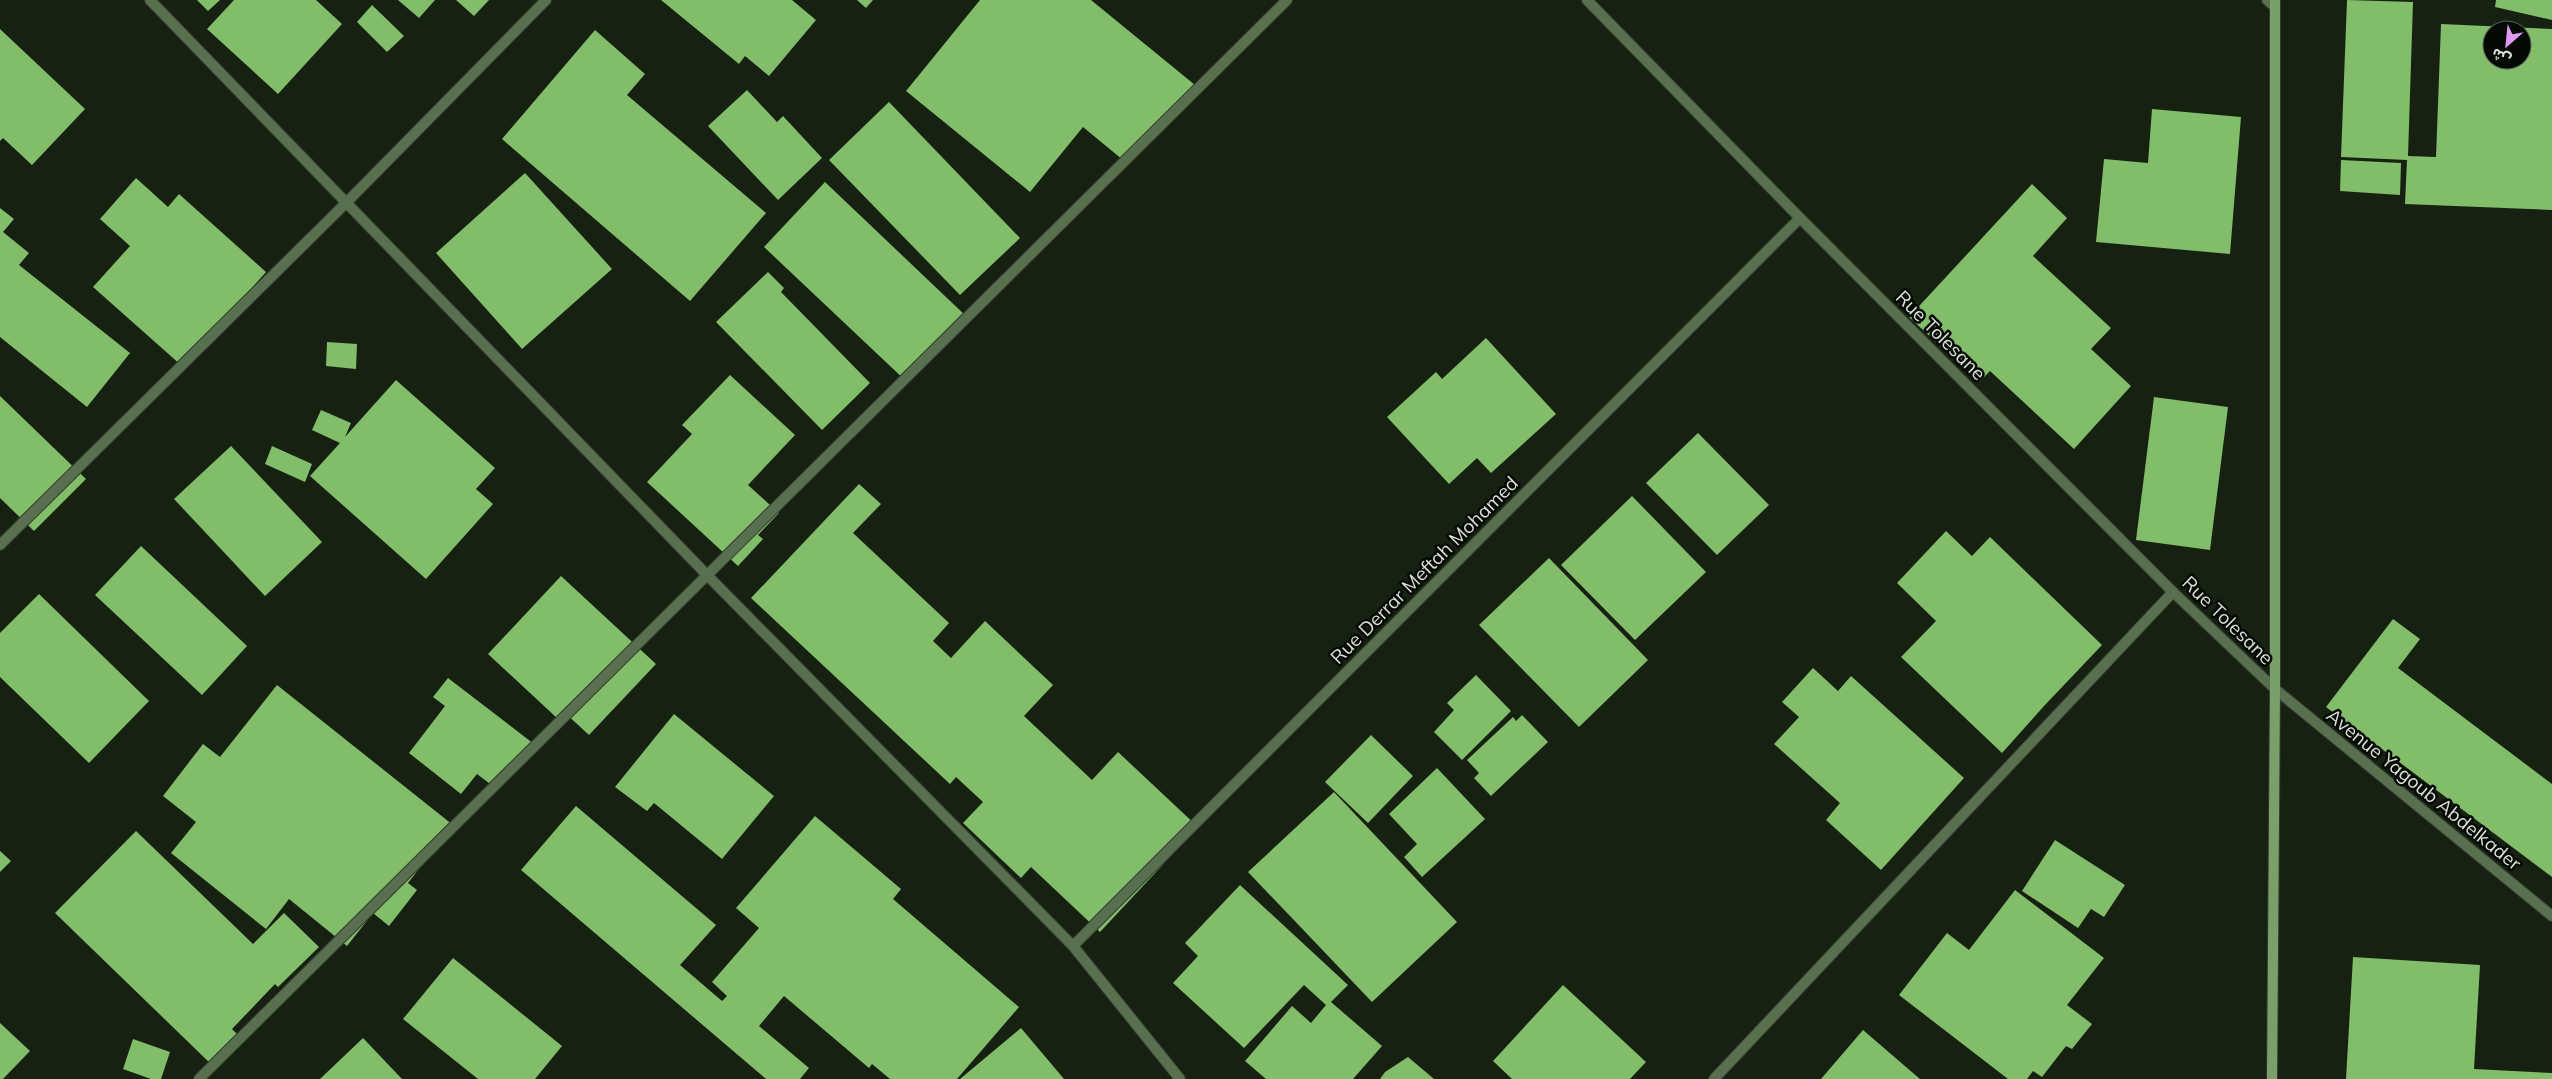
<svg xmlns="http://www.w3.org/2000/svg" width="2552" height="1079" font-family="Mulish,'Noto Sans Arabic',sans-serif">
<style>
.building{fill:#82bd6a;fill-rule:evenodd}
.lines{fill:none;stroke-linecap:round;stroke-linejoin:round}
.minor-casing{stroke:#323c2e;stroke-width:12}
.tertiary-casing{stroke:#323c2e;stroke-width:12}
.secondary-casing{stroke:#323c2e;stroke-width:12}
.minor{stroke:#58704f;stroke-width:10}
.tertiary{stroke:#58704f;stroke-width:10}
.secondary{stroke:#79a06a;stroke-width:10}
.labels{text-anchor:middle;stroke-width:5;stroke-linejoin:round;paint-order:stroke}
.street-label{font-size:19px;fill:#dbe2d8;stroke:#050904}
</style>
<rect width="100%" height="100%" fill="#162112"/>
<g class="building">
<path d="M 197,0 L 220,0 L 208,11 Z"/>
<path d="M 234,0 L 316,0 L 342,24 L 278,94 L 207,29 Z"/>
<path d="M 398,0 L 435,0 L 419,18 Z"/>
<path d="M 456,0 L 489,0 L 474,16 Z"/>
<path d="M 661,0 L 792,0 L 816,20 L 769,76 L 745,56 L 739,64 Z"/>
<path d="M 857,0 L 873,0 L 866,8 Z"/>
<path d="M 980,0 L 1091,0 L 1195,85 L 1129,165 L 1083,127 L 1030,192 L 906,91 Z"/>
<path d="M 2347,0 L 2413,2 L 2408,156 L 2436,157 L 2441,24 L 2552,29 L 2552,210 L 2405,204 L 2407,160 L 2341,157 ZM 2492,30 L 2522,30 L 2522,60 L 2492,60 Z"/>
<path d="M 2496,0 L 2552,0 L 2552,20 L 2495,7 Z"/>
<path d="M 372,5 L 404,36 L 387,52 L 357,22 Z"/>
<path d="M 0,29 L 85,109 L 32,165 L 3,138 L 0,141 Z"/>
<path d="M 595,30 L 645,74 L 627,95 L 766,213 L 690,301 L 502,139 Z"/>
<path d="M 747,90 L 777,122 L 783,116 L 822,158 L 778,200 L 708,126 Z"/>
<path d="M 889,102 L 1020,238 L 960,295 L 829,160 Z"/>
<path d="M 2152,109 L 2241,117 L 2230,254 L 2096,242 L 2104,159 L 2148,163 Z"/>
<path d="M 2341,160 L 2401,163 L 2400,195 L 2340,191 Z"/>
<path d="M 525,173 L 612,269 L 522,349 L 436,253 Z"/>
<path d="M 136,178 L 168,207 L 179,194 L 266,272 L 182,366 L 93,287 L 130,246 L 100,219 Z"/>
<path d="M 825,182 L 967,317 L 907,382 L 764,247 Z"/>
<path d="M 2032,184 L 2067,218 L 2033,256 L 2111,328 L 2091,349 L 2131,386 L 2074,449 L 1990,371 L 1979,382 L 1909,317 Z"/>
<path d="M 0,208 L 14,219 L 3,232 L 29,253 L 19,265 L 130,353 L 87,407 L 0,337 Z"/>
<path d="M 768,272 L 784,288 L 781,292 L 870,383 L 822,430 L 716,322 Z"/>
<path d="M 1486,338 L 1556,414 L 1491,473 L 1477,458 L 1449,484 L 1387,417 L 1436,372 L 1442,379 Z"/>
<path d="M 327,342 L 357,344 L 356,369 L 326,366 Z"/>
<path d="M 730,375 L 795,435 L 748,485 L 779,513 L 758,535 L 763,539 L 738,566 L 647,482 L 692,434 L 682,425 Z"/>
<path d="M 396,380 L 495,468 L 476,489 L 493,504 L 426,579 L 310,476 L 340,443 L 312,430 L 321,410 L 351,423 L 345,437 Z"/>
<path d="M 0,396 L 86,479 L 34,531 L 0,498 Z"/>
<path d="M 2154,397 L 2228,407 L 2210,550 L 2136,540 Z"/>
<path d="M 1698,433 L 1769,505 L 1717,555 L 1646,483 Z"/>
<path d="M 231,446 L 322,542 L 265,596 L 174,499 Z"/>
<path d="M 272,446 L 312,464 L 305,482 L 265,464 Z"/>
<path d="M 859,484 L 881,504 L 853,533 L 949,623 L 933,641 L 951,658 L 985,621 L 1053,685 L 1024,716 L 1092,780 L 1118,752 L 1198,827 L 1100,932 L 1031,867 L 1021,878 L 963,823 L 983,802 L 956,777 L 950,784 L 751,598 Z"/>
<path d="M 1632,496 L 1706,572 L 1635,640 L 1561,565 Z"/>
<path d="M 1946,531 L 1972,556 L 1990,537 L 2102,645 L 2044,706 L 2002,753 L 1901,657 L 1936,621 L 1897,583 Z"/>
<path d="M 141,546 L 247,646 L 202,695 L 95,595 Z"/>
<path d="M 1549,558 L 1648,660 L 1579,727 L 1479,625 Z"/>
<path d="M 561,576 L 656,664 L 589,735 L 564,712 L 558,719 L 488,654 Z"/>
<path d="M 39,594 L 149,701 L 89,763 L 0,677 L 0,633 Z"/>
<path d="M 2393,619 L 2420,639 L 2398,668 L 2552,784 L 2552,877 L 2326,707 Z"/>
<path d="M 1813,668 L 1838,691 L 1851,676 L 1964,778 L 1881,870 L 1826,820 L 1840,803 L 1774,744 L 1799,717 L 1782,702 Z"/>
<path d="M 1476,675 L 1511,711 L 1462,760 L 1434,732 L 1454,710 L 1447,703 Z"/>
<path d="M 448,678 L 534,744 L 498,790 L 477,774 L 461,794 L 409,753 L 445,706 L 433,697 Z"/>
<path d="M 277,685 L 453,825 L 408,883 L 417,890 L 389,926 L 373,913 L 347,946 L 289,899 L 266,929 L 171,853 L 196,822 L 163,796 L 203,744 L 220,757 Z"/>
<path d="M 674,714 L 774,796 L 722,859 L 654,803 L 647,811 L 615,787 Z"/>
<path d="M 1522,715 L 1548,742 L 1491,796 L 1474,778 L 1479,773 L 1467,760 L 1513,717 L 1516,721 Z"/>
<path d="M 1371,735 L 1413,776 L 1368,823 L 1325,782 Z"/>
<path d="M 1437,768 L 1485,819 L 1422,877 L 1404,857 L 1417,844 L 1389,814 Z"/>
<path d="M 1334,792 L 1457,922 L 1372,1002 L 1248,872 Z"/>
<path d="M 576,806 L 716,925 L 680,965 L 722,1001 L 727,996 L 712,982 L 759,928 L 736,908 L 815,816 L 901,889 L 893,899 L 1019,1007 L 957,1079 L 890,1079 L 872,1064 L 869,1068 L 784,996 L 759,1026 L 809,1068 L 800,1079 L 766,1079 L 521,870 Z"/>
<path d="M 136,831 L 253,944 L 284,913 L 319,947 L 278,987 L 275,984 L 232,1029 L 241,1038 L 213,1066 L 55,913 Z"/>
<path d="M 2055,840 L 2125,885 L 2104,917 L 2091,909 L 2078,928 L 2022,891 Z"/>
<path d="M 0,851 L 11,861 L 0,872 Z"/>
<path d="M 1240,885 L 1348,985 L 1331,1002 L 1382,1046 L 1353,1079 L 1266,1079 L 1245,1061 L 1292,1006 L 1311,1023 L 1326,1005 L 1304,985 L 1244,1048 L 1173,983 L 1198,956 L 1185,943 Z"/>
<path d="M 2015,890 L 2104,958 L 2067,1005 L 2092,1024 L 2072,1049 L 2066,1046 L 2042,1077 L 2033,1071 L 2027,1079 L 2008,1079 L 1899,995 L 1947,933 L 1969,950 Z"/>
<path d="M 2353,957 L 2480,965 L 2474,1069 L 2552,1073 L 2552,1079 L 2346,1079 Z"/>
<path d="M 453,958 L 562,1046 L 535,1079 L 478,1079 L 403,1019 Z"/>
<path d="M 1563,985 L 1646,1062 L 1630,1079 L 1512,1079 L 1493,1061 Z"/>
<path d="M 0,1023 L 30,1051 L 3,1079 L 0,1079 Z"/>
<path d="M 1021,1028 L 1064,1079 L 960,1079 Z"/>
<path d="M 1863,1030 L 1920,1079 L 1821,1079 Z"/>
<path d="M 363,1038 L 402,1079 L 320,1079 Z"/>
<path d="M 133,1039 L 170,1052 L 161,1079 L 151,1079 L 123,1069 Z"/>
<path d="M 1408,1057 L 1434,1079 L 1380,1079 L 1385,1072 Z"/>
</g>
<g class="lines">
<defs>
<g id="minor">
<path d="M 150,0 L 708,576 L 1073,946 L 1180,1079"/>
<path d="M 2267,0 L 2275,7"/>
<path d="M 0,545 L 346,203 L 546,0"/>
<path d="M 1073,946 L 1800,218"/>
<path d="M 199,1079 L 1287,0"/>
<path d="M 1714,1079 L 2173,592"/>
</g>
<path id="tertiary" d="M 1587,0 L 1800,218 L 2173,592 L 2275,689 L 2552,916"/>
<path id="secondary" d="M 2272,1079 L 2275,689 L 2275,0"/>
</defs>
<use href="#minor" class="minor-casing"/>
<use href="#tertiary" class="tertiary-casing"/>
<use href="#secondary" class="secondary-casing"/>
<use href="#minor" class="minor"/>
<use href="#tertiary" class="tertiary"/>
<use href="#secondary" class="secondary"/>
</g>
<g class="labels">
<g class="street-label">
<text transform="translate(1941 335) rotate(45)" y="7">Rue Tolesane</text>
<text transform="translate(1424 570) rotate(-45)" y="7">Rue Derrar Meftah Mohamed</text>
<text transform="translate(2228 620) rotate(44)" y="7">Rue Tolesane</text>
<text transform="translate(2424 789) rotate(39)" y="7">Avenue Yagoub Abdelkader</text>
</g>
</g>
<g transform="translate(2507 45) rotate(207)"><circle r="24" fill="#050904" stroke="#5b6059"/>
<path d="M0-4L9 19L0 12L-9 19Z" fill="#dd99f4"/>
<text y="-8" font-size="14" font-weight="bold" text-anchor="middle" fill="#dbe2d8">ش</text>
</g>
</svg>
